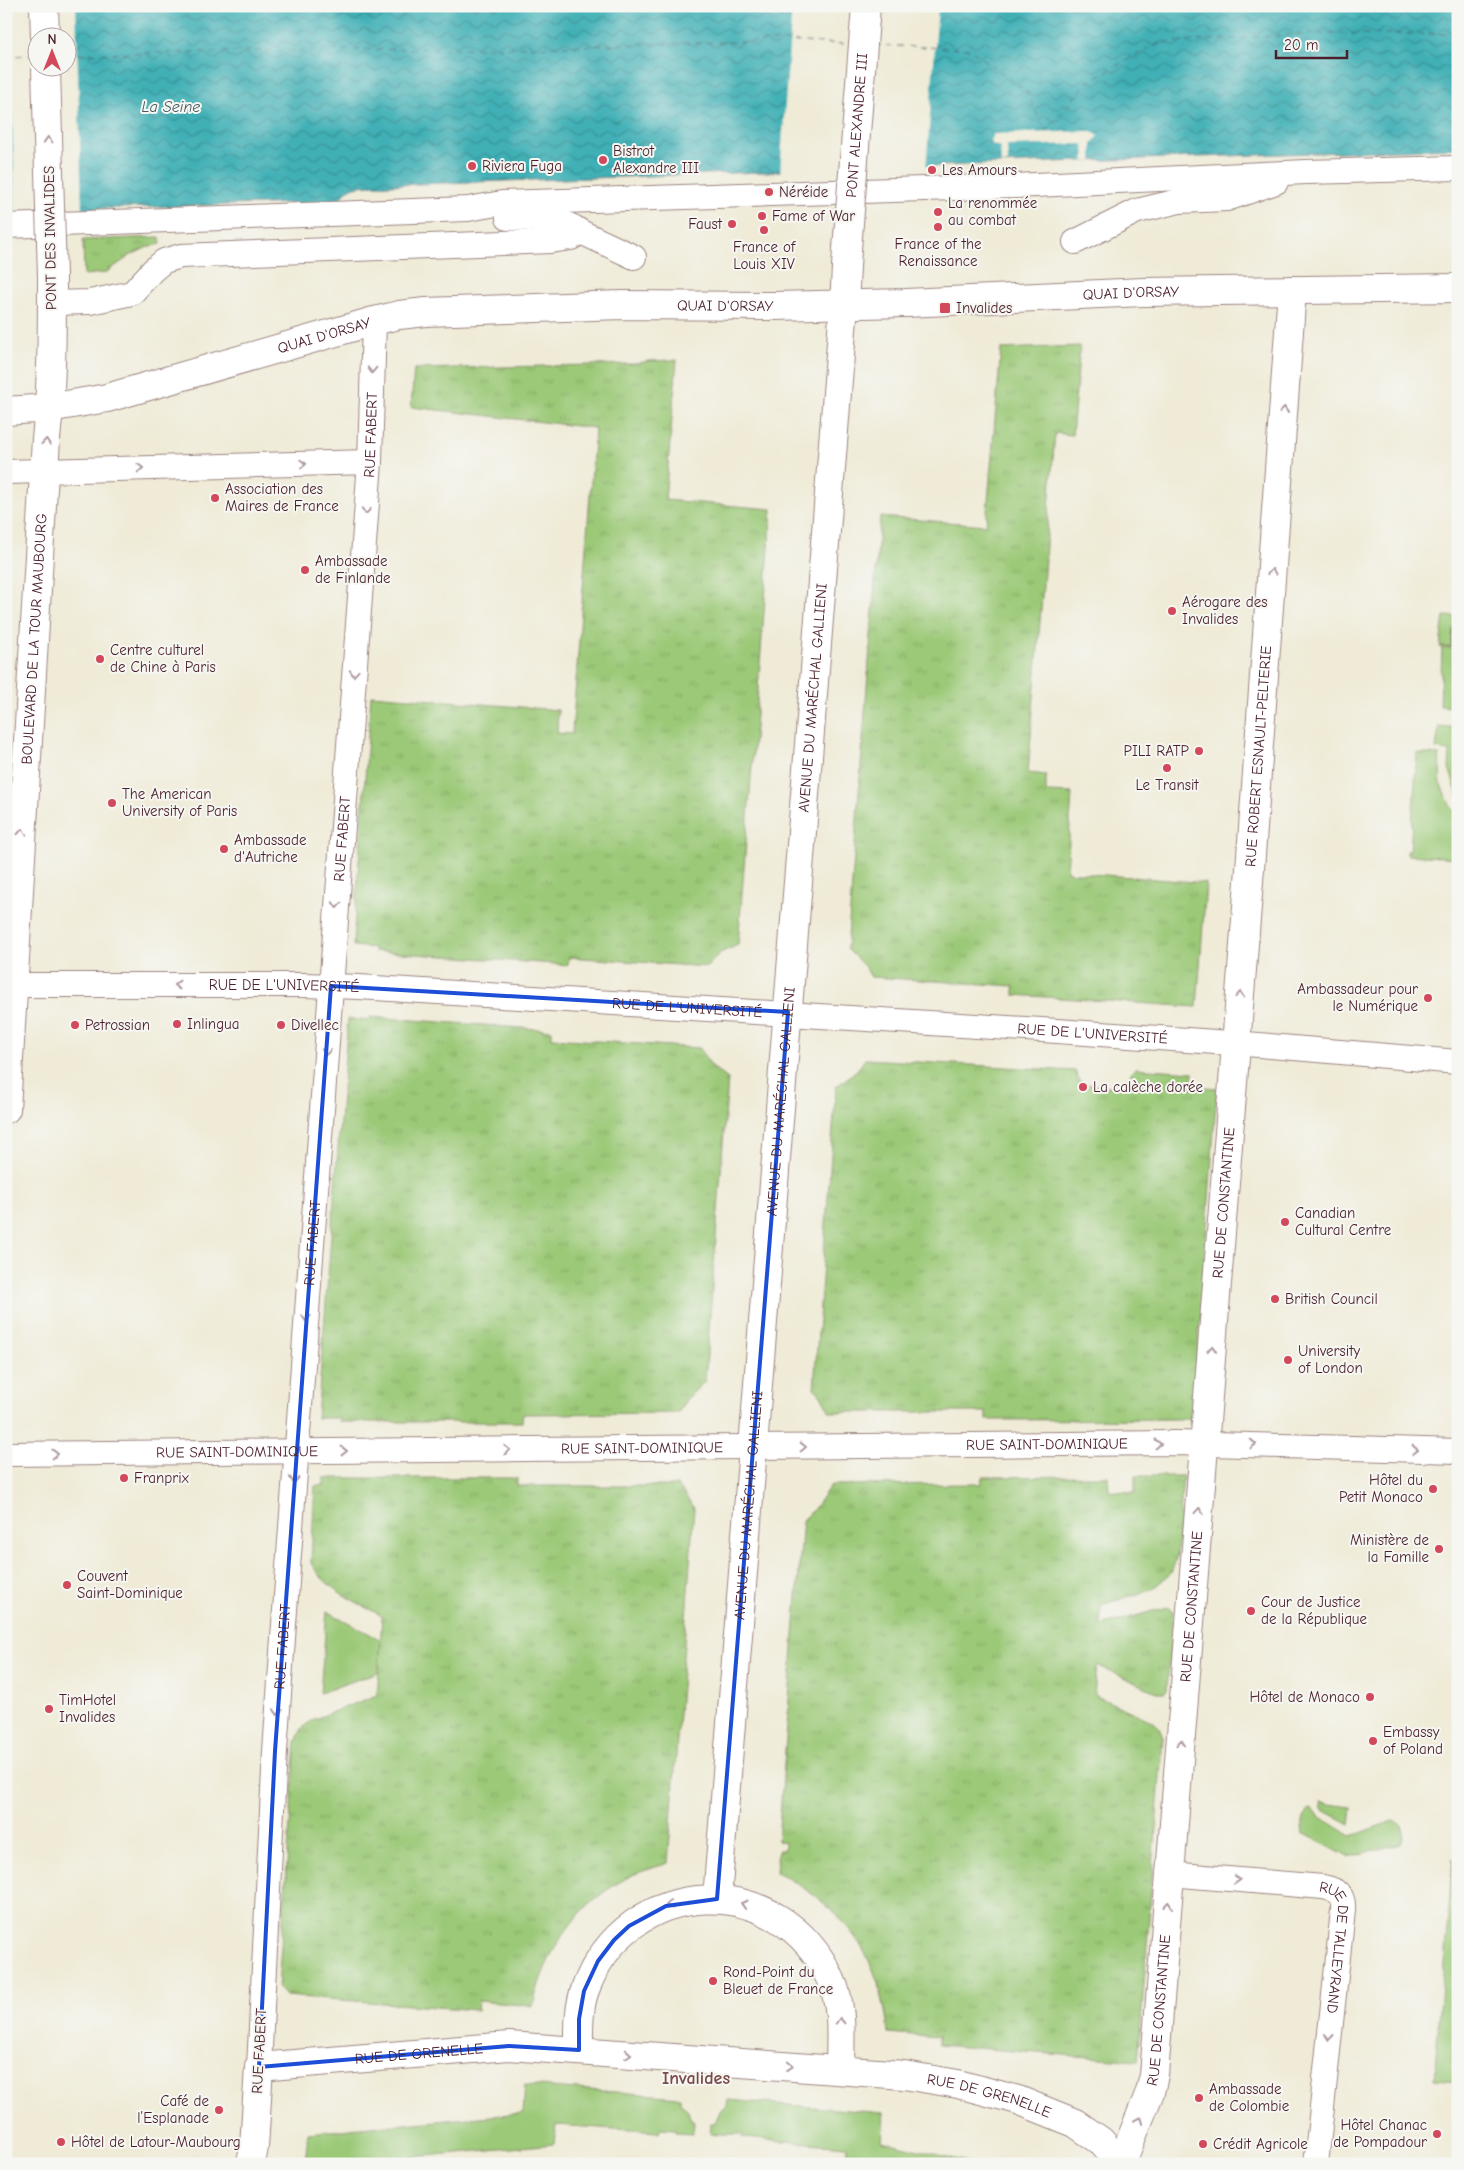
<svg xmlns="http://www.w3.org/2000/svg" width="1464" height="2170" font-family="'Comic Neue',sans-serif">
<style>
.green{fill:#9bc977;stroke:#727451}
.park{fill:url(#park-tufts);stroke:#727451}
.water{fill:url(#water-waves);stroke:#446870;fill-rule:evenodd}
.pier{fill:#efebd7;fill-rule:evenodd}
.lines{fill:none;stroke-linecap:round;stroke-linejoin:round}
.ferry{stroke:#465963;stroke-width:1;stroke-dasharray:6 5;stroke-linecap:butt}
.street-casing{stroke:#9c8581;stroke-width:26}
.secondary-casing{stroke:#9c8581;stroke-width:30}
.primary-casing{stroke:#9c8581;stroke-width:30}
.street{stroke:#fff;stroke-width:24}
.secondary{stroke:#fff;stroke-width:28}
.primary{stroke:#fff;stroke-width:28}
.secondary-bridge-casing{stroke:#9c8581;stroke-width:30;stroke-linecap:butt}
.primary-bridge-casing{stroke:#9c8581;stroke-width:30;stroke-linecap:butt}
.secondary-bridge{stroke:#fff;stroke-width:28}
.primary-bridge{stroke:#fff;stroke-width:28}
.oneway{stroke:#ae9aa0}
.marked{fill:none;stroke:#1d4ed8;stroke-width:4;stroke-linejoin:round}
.poi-dot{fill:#d1495b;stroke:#f6f6f2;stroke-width:2}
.labels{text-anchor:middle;stroke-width:4;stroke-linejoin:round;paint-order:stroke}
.street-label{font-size:15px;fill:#4a1f2b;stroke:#f6f6f2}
.poi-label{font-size:15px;fill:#4a1f2b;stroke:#f6f6f2;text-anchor:start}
.water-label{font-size:16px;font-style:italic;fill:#465963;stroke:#f6f6f2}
.quarter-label{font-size:18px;font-weight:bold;fill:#7a4b4a;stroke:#f6f6f2}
</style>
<defs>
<pattern id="park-tufts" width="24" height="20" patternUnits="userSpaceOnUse" patternTransform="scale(1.25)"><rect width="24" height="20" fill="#9bc977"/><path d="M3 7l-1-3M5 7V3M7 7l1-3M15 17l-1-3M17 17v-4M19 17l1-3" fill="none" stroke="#87ac67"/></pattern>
<pattern id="water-waves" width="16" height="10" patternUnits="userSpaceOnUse" patternTransform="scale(1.25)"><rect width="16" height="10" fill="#3fb0b6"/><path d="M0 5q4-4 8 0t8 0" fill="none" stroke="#378f94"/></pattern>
</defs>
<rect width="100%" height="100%" fill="#f6f6f2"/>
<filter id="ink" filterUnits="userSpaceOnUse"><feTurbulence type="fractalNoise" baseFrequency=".02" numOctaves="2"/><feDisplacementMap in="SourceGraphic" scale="10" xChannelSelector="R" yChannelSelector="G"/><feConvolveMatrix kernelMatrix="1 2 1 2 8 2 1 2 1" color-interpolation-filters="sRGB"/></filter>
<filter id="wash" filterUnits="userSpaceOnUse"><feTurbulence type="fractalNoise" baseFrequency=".0096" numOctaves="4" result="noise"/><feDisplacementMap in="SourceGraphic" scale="20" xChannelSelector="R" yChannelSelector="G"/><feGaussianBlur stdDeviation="1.12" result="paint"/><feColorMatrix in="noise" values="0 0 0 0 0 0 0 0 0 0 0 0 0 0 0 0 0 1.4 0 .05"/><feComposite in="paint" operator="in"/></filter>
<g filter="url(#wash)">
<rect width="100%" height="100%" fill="#efebd7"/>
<g class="green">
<path d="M 1444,616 L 1458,617 L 1458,628 L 1453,628 L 1451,647 L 1440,647 Z"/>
<path d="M 1454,629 L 1458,630 L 1458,707 L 1440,706 L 1442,648 L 1452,648 Z"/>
<path d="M 1439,726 L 1458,728 L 1458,796 L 1449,768 L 1450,751 L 1436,749 Z"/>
<path d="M 1417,753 L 1439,755 L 1441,785 L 1450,805 L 1458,816 L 1458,858 L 1407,855 L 1407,851 L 1410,851 Z"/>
<path d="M 327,1611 L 381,1640 L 378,1672 L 320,1693 Z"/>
<path d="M 1320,1803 L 1352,1807 L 1350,1825 L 1321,1809 Z"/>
<path d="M 1310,1810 L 1351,1836 L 1393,1821 L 1402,1826 L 1405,1835 L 1402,1843 L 1348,1857 L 1303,1833 C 1301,1823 1301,1817 1310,1810 Z"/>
<path d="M 1453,1859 L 1458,1860 L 1458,2013 L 1452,2062 L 1458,2063 L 1458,2081 L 1434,2079 Z"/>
<path d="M 525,2085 L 680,2097 L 680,2103 L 688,2110 L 691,2121 L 694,2122 L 693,2133 L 676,2132 L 676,2129 L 660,2128 L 659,2132 L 556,2125 L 554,2144 L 339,2164 L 305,2164 L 308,2133 L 523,2113 Z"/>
<path d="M 728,2100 L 884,2113 L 882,2141 L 976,2164 L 846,2164 L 847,2146 L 743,2138 L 743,2134 L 710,2134 L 711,2123 L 715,2123 L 720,2111 L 727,2106 Z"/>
</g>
<g class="park">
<path d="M 160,237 L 161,244 L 148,247 L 133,254 L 105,273 L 84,275 L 83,240 Z"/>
<path d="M 1080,346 L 1072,435 L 1055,433 L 1028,773 L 1046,775 L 1046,792 L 1072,793 L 1067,872 L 1206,883 L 1197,1007 L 1014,995 L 1014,986 L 871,977 L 865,967 L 847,949 L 880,517 L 986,525 L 1001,349 Z"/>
<path d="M 677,360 L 665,500 L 772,509 L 738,945 L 720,953 L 707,967 L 569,957 L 568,965 L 374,951 L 375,948 L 353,946 L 371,695 L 558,710 L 557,733 L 572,734 L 595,428 L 411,407 L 414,369 L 635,364 L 648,361 Z"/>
<path d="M 370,1017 L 552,1030 L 552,1038 L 699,1048 L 712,1067 L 728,1079 L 705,1381 L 686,1400 L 678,1413 L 523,1414 L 522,1422 L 339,1422 L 339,1418 L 317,1418 L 348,1019 L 369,1020 Z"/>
<path d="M 865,1059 L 1075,1071 L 1081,1084 L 1121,1087 L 1135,1068 L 1193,1072 L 1192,1086 L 1217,1088 L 1193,1419 L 986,1420 L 986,1412 L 830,1412 L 821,1395 L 814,1388 L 836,1087 L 858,1069 Z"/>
<path d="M 1108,1476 L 1109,1491 L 1135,1492 L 1135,1476 L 1183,1476 L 1177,1556 L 1171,1573 L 1151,1590 L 1101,1605 L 1100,1626 L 1167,1607 L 1173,1611 L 1167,1690 L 1165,1692 L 1156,1692 L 1097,1665 L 1094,1695 L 1154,1722 L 1159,1727 L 1163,1737 L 1138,2061 L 938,2045 L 938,2037 L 888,2033 C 881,1956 844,1907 776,1872 L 778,1850 L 784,1850 L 784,1842 L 778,1841 L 803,1519 L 813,1510 L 831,1485 L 981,1484 L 982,1477 Z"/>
<path d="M 324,1478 L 517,1478 L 517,1486 L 678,1486 L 694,1508 L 668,1863 C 657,1867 645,1870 635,1874 C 580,1899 546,1948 533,2006 L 478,2001 L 477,2010 L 286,1996 L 278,1988 L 296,1742 L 302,1728 L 312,1720 L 377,1695 L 378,1685 L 382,1616 C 356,1601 326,1590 311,1563 L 315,1486 L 324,1485 Z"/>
</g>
<path class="water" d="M 6,6 L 1458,6 L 1458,148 L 388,185 C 369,186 347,181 339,202 L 6,211 ZM 38,38 L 68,38 L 68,68 L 38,68 Z"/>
<g class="pier">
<path d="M 9,6 L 76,6 L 82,212 L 15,213 ZM 38,38 L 68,38 L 68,68 L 38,68 Z"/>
<path d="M 792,6 L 938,6 L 926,169 L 780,174 Z"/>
<path d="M 1091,131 L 1099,136 L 1092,144 L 1092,161 L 1085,161 L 1084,144 L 1007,146 L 1008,163 L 1001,164 L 1000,147 L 993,145 L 990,140 L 994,134 Z"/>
</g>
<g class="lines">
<g class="ferry">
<path d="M 875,45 L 970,49 L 1026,91 L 1046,132 L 1087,82 L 1159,43 L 1311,34 L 1458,34"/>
<path d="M 68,54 L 479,48 L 778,41 L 849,44"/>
<path d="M 6,56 L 38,55"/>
</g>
</g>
</g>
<g filter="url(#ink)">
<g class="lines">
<defs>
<g id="street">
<path d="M 6,226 L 468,209 L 502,203 L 1015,186 L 1306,172 L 1458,168"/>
<path d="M 581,232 L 634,257"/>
<path d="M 1075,242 L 1137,211 L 1179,201 L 1227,199 L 1276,182"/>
<path d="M 52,303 L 90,302 L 132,293 L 153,270 L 164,261 L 181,256 L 551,241 L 571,238 L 581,232 C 561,216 533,218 508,218"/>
<path d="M 6,472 L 370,462"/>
<path id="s1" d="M 6,985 L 305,985 L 359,987 L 1057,1031 L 1259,1045 L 1458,1062"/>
<path id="s2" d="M 6,1454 L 1177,1443 L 1458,1451"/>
<path id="s3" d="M 1170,1874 L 1323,1887 C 1338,1890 1344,1895 1343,1910 L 1316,2164"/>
<path id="s4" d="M 259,2067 L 275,1751 L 288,1568 L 370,462 L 374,321"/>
</g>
<g id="secondary">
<path d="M 44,6 L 45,38"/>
<path id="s5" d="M 6,1109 L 46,439 C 52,385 52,331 52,276"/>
<path id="s6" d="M 717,1899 L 844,305"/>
<path d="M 579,2050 C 579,2030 578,2009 585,1990 C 627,1874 781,1868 831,1980 C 844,2007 840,2041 840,2070"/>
<path id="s7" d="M 251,2164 L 254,2147 L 259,2067 L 509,2046 L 904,2075 L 958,2084 L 1018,2100 L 1075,2123 L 1101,2141 L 1120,2164"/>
<path id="s8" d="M 1121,2164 L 1150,2092 L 1154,2075 L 1250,869 L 1292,290"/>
</g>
<g id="primary">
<path d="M 844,305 L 847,249"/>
<path id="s9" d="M 6,411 L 49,408 L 107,398 L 374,321 L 399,315 L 426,312 L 621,305 L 773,306 L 906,303 L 1143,292 L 1458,288"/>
</g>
</defs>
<use href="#street" class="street-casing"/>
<use href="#secondary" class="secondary-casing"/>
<use href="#primary" class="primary-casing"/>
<use href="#street" class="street"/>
<use href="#secondary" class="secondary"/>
<use href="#primary" class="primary"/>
<defs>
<path id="secondary-bridge" d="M 46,68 L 52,276"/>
<g id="primary-bridge">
<path id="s10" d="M 847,249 L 866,6"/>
</g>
</defs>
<use href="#secondary-bridge" class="secondary-bridge-casing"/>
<use href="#primary-bridge" class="primary-bridge-casing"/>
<use href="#secondary-bridge" class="secondary-bridge"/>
<use href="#primary-bridge" class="primary-bridge"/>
</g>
<defs><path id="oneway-chevron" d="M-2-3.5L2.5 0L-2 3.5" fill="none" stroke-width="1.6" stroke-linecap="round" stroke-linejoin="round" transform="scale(1.25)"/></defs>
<g class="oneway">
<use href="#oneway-chevron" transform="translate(48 140) rotate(-92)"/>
<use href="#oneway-chevron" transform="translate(372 370) rotate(92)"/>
<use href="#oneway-chevron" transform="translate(1284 410) rotate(-85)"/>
<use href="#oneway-chevron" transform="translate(46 442) rotate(-86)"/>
<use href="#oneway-chevron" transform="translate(303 464) rotate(-2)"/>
<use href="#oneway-chevron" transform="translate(140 468) rotate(-2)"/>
<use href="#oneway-chevron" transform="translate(366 511) rotate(94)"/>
<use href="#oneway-chevron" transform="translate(1272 572) rotate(-86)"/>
<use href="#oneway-chevron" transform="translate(354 673) rotate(94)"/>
<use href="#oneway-chevron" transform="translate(22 832) rotate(-87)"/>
<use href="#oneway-chevron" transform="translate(337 905) rotate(94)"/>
<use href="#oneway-chevron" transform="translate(177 985) rotate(180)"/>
<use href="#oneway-chevron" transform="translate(1240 995) rotate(-85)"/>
<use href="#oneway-chevron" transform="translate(326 1052) rotate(94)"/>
<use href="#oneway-chevron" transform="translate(306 1318) rotate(94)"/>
<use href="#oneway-chevron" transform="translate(1212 1349) rotate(-86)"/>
<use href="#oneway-chevron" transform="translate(1158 1444) rotate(-1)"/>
<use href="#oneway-chevron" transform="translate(1253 1444) rotate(2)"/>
<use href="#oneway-chevron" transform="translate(803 1447) rotate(-1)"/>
<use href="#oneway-chevron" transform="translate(507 1450)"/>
<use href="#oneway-chevron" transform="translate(1415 1450) rotate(2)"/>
<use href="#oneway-chevron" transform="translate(344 1451)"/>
<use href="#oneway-chevron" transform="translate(55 1454) rotate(-1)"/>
<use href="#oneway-chevron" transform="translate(294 1480) rotate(94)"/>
<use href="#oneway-chevron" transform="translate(1199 1511) rotate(-85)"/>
<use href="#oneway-chevron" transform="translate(278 1712) rotate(94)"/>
<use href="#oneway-chevron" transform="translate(1181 1743) rotate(-86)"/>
<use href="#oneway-chevron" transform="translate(1237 1880) rotate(5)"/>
<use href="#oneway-chevron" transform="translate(744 1904) rotate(-164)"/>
<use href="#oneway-chevron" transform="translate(669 1905) rotate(163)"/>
<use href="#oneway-chevron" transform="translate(1168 1905) rotate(-85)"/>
<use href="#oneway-chevron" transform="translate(840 2021) rotate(-93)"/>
<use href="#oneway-chevron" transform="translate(1329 2037) rotate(96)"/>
<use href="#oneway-chevron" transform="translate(628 2054) rotate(4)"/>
<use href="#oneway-chevron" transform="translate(790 2066) rotate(4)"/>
<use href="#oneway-chevron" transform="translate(1139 2120) rotate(-68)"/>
</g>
</g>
<path class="marked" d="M 331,986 L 788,1012 L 717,1899 L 666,1906 L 629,1926 L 614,1940 L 598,1961 L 584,1991 L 579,2019 L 579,2050 L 509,2046 L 259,2067 L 275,1751 Z"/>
<g class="poi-dot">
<circle cx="603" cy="160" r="5"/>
<circle cx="472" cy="166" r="5"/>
<circle cx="932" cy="170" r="5"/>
<circle cx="769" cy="192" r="5"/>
<circle cx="938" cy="212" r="5"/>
<circle cx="762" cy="216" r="5"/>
<circle cx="732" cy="224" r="5"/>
<circle cx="938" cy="227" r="5"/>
<circle cx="764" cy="230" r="5"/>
<rect x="939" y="302" width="12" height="12" rx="2.5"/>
<circle cx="215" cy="498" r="5"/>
<circle cx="305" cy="570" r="5"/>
<circle cx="1172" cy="611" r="5"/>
<circle cx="100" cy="659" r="5"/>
<circle cx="1199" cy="751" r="5"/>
<circle cx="1167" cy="768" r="5"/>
<circle cx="112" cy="803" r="5"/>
<circle cx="224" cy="849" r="5"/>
<circle cx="1428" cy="998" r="5"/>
<circle cx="177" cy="1024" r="5"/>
<circle cx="75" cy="1025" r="5"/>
<circle cx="281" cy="1025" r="5"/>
<circle cx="1083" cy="1087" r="5"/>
<circle cx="1285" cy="1222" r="5"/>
<circle cx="1275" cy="1299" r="5"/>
<circle cx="1288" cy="1360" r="5"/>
<circle cx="124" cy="1478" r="5"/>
<circle cx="1433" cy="1489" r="5"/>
<circle cx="1439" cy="1549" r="5"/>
<circle cx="67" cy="1585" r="5"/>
<circle cx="1251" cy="1611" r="5"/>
<circle cx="1370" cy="1697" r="5"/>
<circle cx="49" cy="1709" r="5"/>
<circle cx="1373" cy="1741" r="5"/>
<circle cx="713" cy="1981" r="5"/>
<circle cx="1199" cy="2098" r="5"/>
<circle cx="219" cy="2110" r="5"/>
<circle cx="1437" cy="2134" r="5"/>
<circle cx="61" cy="2142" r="5"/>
<circle cx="1203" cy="2144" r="5"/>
</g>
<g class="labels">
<g class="street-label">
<text dy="5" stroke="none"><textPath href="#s10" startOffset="124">PONT ALEXANDRE III</textPath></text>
<text transform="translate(50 238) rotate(-91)" y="5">PONT DES INVALIDES</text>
<text dy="5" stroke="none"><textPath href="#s9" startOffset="1138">QUAI D'ORSAY</textPath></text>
<text dy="5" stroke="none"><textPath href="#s9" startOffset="732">QUAI D'ORSAY</textPath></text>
<text dy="5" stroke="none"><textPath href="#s9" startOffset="328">QUAI D'ORSAY</textPath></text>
<text dy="5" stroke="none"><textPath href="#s4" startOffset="1636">RUE FABERT</textPath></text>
<text dy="5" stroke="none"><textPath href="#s5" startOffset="471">BOULEVARD DE LA TOUR MAUBOURG</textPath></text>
<text dy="5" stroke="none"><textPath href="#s6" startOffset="1205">AVENUE DU MARÉCHAL GALLIENI</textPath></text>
<text dy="5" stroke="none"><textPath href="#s8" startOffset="1418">RUE ROBERT ESNAULT-PELTERIE</textPath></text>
<text dy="5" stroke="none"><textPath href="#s4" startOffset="1231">RUE FABERT</textPath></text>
<text dy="5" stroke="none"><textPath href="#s1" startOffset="278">RUE DE L'UNIVERSITÉ</textPath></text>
<text dy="5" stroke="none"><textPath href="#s1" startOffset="682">RUE DE L'UNIVERSITÉ</textPath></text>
<text dy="5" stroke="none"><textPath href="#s1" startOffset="1088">RUE DE L'UNIVERSITÉ</textPath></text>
<text dy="5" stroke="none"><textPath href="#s6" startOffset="800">AVENUE DU MARÉCHAL GALLIENI</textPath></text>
<text dy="5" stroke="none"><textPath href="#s8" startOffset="970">RUE DE CONSTANTINE</textPath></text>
<text dy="5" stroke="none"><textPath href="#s4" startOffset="826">RUE FABERT</textPath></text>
<text dy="5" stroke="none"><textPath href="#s2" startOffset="1041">RUE SAINT-DOMINIQUE</textPath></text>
<text dy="5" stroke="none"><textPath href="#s2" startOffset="636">RUE SAINT-DOMINIQUE</textPath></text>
<text dy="5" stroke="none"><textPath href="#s2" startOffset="231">RUE SAINT-DOMINIQUE</textPath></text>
<text dy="5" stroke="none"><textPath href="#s6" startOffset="395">AVENUE DU MARÉCHAL GALLIENI</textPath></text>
<text dy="5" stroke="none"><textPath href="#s8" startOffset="565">RUE DE CONSTANTINE</textPath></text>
<text dy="5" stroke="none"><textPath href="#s4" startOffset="421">RUE FABERT</textPath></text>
<text dy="5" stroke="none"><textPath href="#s3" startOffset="221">RUE DE TALLEYRAND</textPath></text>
<text dy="5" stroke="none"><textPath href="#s8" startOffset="160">RUE DE CONSTANTINE</textPath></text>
<text transform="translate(259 2051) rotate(-87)" y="5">RUE FABERT</text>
<text dy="5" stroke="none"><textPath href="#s7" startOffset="258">RUE DE GRENELLE</textPath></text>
<text dy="5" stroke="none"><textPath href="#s7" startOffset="832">RUE DE GRENELLE</textPath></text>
</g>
<g class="poi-label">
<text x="613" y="156">Bistrot<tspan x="613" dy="17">Alexandre III</tspan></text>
<text x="482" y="171">Riviera Fuga</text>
<text x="942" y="175">Les Amours</text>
<text x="779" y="197">Néréide</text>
<text x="948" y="208">La renommée<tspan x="948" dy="17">au combat</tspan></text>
<text x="772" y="221">Fame of War</text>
<text x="722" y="229" text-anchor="end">Faust</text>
<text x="938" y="249" text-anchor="middle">France of the<tspan x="938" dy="17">Renaissance</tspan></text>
<text x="764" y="252" text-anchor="middle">France of<tspan x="764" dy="17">Louis XIV</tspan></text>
<text x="956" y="313">Invalides</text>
<text x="225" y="494">Association des<tspan x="225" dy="17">Maires de France</tspan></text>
<text x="315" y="566">Ambassade<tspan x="315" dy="17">de Finlande</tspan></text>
<text x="1182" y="607">Aérogare des<tspan x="1182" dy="17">Invalides</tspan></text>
<text x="110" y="655">Centre culturel<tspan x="110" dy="17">de Chine à Paris</tspan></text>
<text x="1189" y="756" text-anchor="end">PILI RATP</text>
<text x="1167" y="790" text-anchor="middle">Le Transit</text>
<text x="122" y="799">The American<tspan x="122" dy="17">University of Paris</tspan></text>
<text x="234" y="845">Ambassade<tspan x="234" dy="17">d'Autriche</tspan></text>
<text x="1418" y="994" text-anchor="end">Ambassadeur pour<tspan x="1418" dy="17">le Numérique</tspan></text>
<text x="187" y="1029">Inlingua</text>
<text x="85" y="1030">Petrossian</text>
<text x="291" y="1030">Divellec</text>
<text x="1093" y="1092">La calèche dorée</text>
<text x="1295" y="1218">Canadian<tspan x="1295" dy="17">Cultural Centre</tspan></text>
<text x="1285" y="1304">British Council</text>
<text x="1298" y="1356">University<tspan x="1298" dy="17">of London</tspan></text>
<text x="134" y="1483">Franprix</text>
<text x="1423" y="1485" text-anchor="end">Hôtel du<tspan x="1423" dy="17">Petit Monaco</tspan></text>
<text x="1429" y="1545" text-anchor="end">Ministère de<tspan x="1429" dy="17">la Famille</tspan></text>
<text x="77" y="1581">Couvent<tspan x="77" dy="17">Saint-Dominique</tspan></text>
<text x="1261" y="1607">Cour de Justice<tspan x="1261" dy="17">de la République</tspan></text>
<text x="1360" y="1702" text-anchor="end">Hôtel de Monaco</text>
<text x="59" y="1705">TimHotel<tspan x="59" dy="17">Invalides</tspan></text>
<text x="1383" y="1737">Embassy<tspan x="1383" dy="17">of Poland</tspan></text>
<text x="723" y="1977">Rond-Point du<tspan x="723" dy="17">Bleuet de France</tspan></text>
<text x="1209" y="2094">Ambassade<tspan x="1209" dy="17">de Colombie</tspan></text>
<text x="209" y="2106" text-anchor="end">Café de<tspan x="209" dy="17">l’Esplanade</tspan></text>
<text x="1427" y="2130" text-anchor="end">Hôtel Chanac<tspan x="1427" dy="17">de Pompadour</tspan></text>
<text x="71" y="2147">Hôtel de Latour-Maubourg</text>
<text x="1213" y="2149">Crédit Agricole</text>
</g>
<g class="water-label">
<text x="171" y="112">La Seine</text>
</g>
<g class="quarter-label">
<text x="696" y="2084">Invalides</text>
</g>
</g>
<rect width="1464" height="2170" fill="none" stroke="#f6f6f2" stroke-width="25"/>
<g transform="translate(52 52)"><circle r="24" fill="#f6f6f2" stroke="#b1a0a2"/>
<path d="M0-4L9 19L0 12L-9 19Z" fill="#d1495b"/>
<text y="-8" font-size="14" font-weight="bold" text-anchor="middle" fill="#4a1f2b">N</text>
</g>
<path d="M1276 50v8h71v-8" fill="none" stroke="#4a1f2b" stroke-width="2.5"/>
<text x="1284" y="50" font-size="15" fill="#4a1f2b" stroke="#f6f6f2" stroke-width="4" paint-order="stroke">20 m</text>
</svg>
